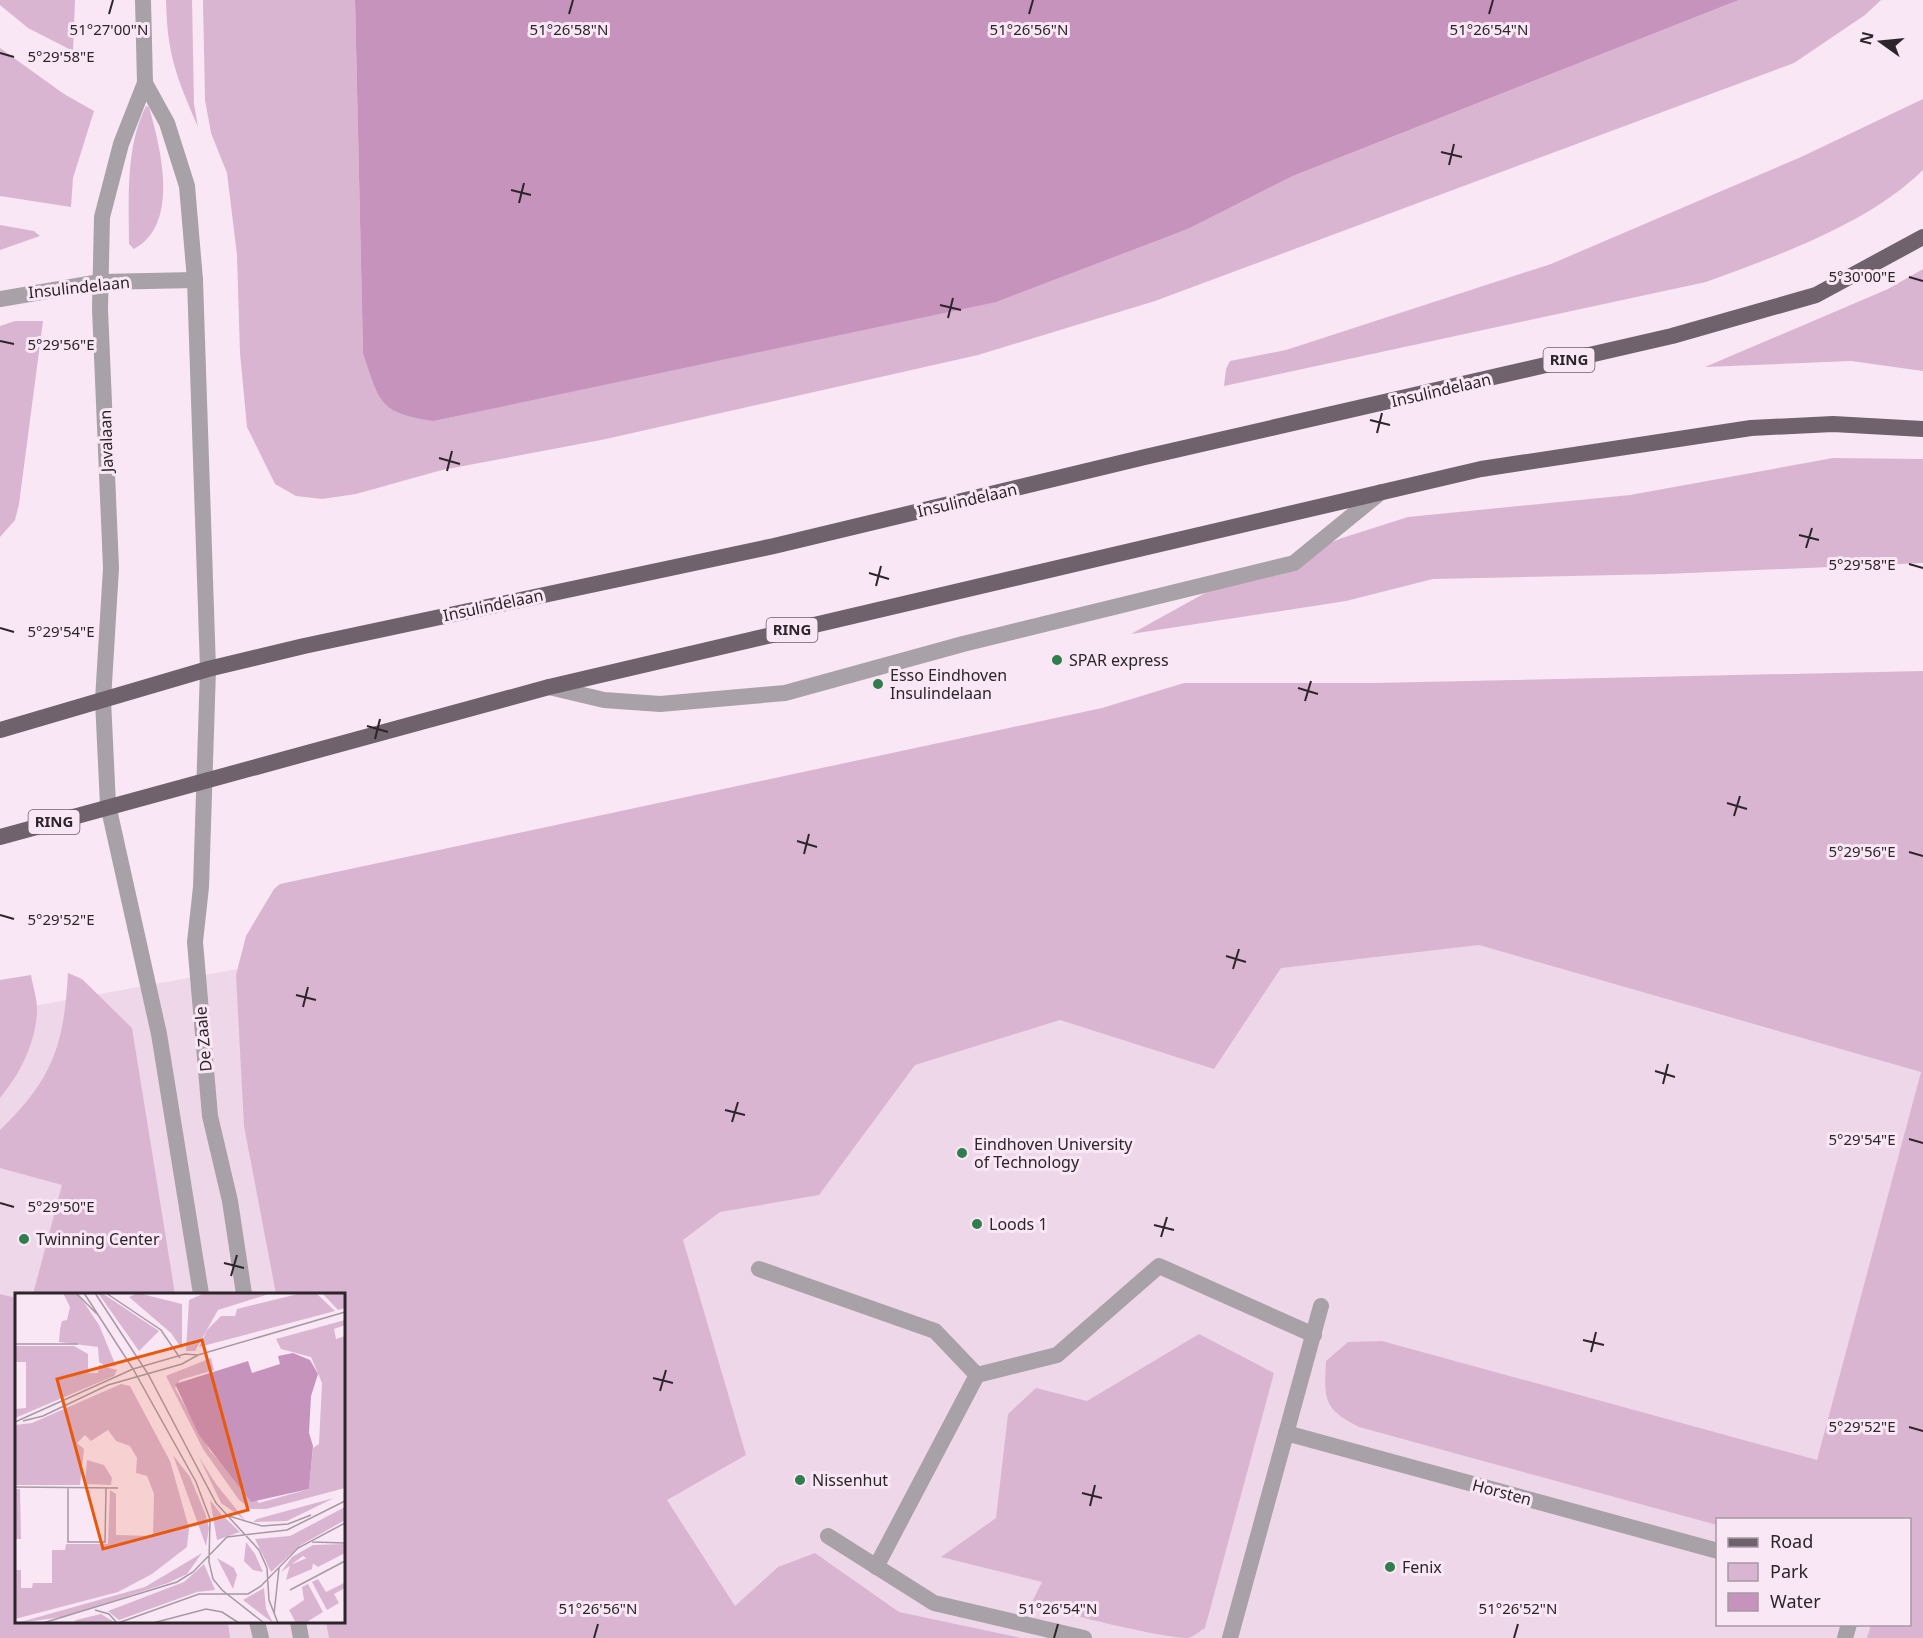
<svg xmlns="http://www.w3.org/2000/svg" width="1923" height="1638" font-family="'Noto Sans',sans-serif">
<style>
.built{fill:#efd7ea;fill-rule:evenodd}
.green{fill:#dab5d2}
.water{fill:#c693bc}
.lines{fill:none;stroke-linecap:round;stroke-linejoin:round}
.service{stroke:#a8a1a7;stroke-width:16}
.minor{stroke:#a8a1a7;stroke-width:16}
.primary{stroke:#6f626c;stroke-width:16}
.ticks{fill:none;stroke:#2c252a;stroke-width:2}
.poi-dot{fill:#307e4d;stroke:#f9e7f5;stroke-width:2}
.labels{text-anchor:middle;stroke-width:6;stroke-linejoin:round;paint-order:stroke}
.shield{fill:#f9e7f5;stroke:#6a5f67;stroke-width:1.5}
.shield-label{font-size:15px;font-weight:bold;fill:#2c252a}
.street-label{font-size:16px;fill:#2c252a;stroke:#f9e7f5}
.poi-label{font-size:16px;fill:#2c252a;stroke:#f9e7f5;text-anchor:start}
.inset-road{fill:none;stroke:#a799a4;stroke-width:1.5}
.view{fill:#e8590c;fill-opacity:0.15;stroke:#e8590c;stroke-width:3}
.inset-edge{fill:none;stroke:#2c252a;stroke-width:3}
.ticks-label{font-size:15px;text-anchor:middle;fill:#2c252a;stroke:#f9e7f5;stroke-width:6;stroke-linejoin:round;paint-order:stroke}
</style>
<rect width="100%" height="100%" fill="#f9e7f5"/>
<path class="built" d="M 1923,792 L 1923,1638 L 0,1638 L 0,1012 L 421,936 ZM 16,1294 L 344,1294 L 344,1622 L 16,1622 ZM 1718,1520 L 1910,1520 L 1910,1624 L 1718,1624 Z"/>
<g class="green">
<path d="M 0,0 L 75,0 L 73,51 L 28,28 L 0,5 Z"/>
<path d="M 166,0 L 192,0 L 194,104 L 198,127 C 177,78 167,55 166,0 Z"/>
<path d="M 203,0 L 355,0 L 363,353 L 434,421 L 622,380 L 1124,251 L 1190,228 L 1293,176 L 1739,0 L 1881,0 L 1865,15 L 1794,63 L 1155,301 L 978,355 L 606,439 L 442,470 L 356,494 L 322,499 L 296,496 L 275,484 L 247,427 L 240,353 L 237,255 L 227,173 L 211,133 L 205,100 Z"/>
<path d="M 0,48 L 64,94 L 94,111 L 73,178 L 71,207 L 0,196 Z"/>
<path d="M 1923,99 L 1923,170 C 1868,224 1777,256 1706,282 L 1224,386 L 1226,369 L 1230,361 L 1286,350 L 1551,264 L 1801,157 Z"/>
<path d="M 146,106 L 149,107 C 160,146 181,224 134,249 L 129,244 C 129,199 125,148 146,106 Z"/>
<path d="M 0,225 L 34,231 L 40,236 L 0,250 Z"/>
<path d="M 1923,269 L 1923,371 L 1851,361 L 1705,367 L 1888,289 Z"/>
<path d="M 15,321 L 43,321 L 19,504 L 15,520 L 0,537 L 0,326 Z"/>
<path d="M 1833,458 L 1923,459 L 1923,563 L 1666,574 L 1433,579 L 1346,601 L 1131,634 L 1205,593 L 1342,538 L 1408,517 L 1630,495 Z"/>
<path d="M 1923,671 L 1923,1638 L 1867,1638 L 1871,1625 L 1910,1624 L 1910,1520 L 1718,1520 L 1717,1525 L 1359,1427 C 1323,1409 1324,1399 1326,1361 L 1348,1342 L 1382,1341 L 1817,1460 L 1921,1072 L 1479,945 L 1281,968 L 1214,1069 L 1060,1020 L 915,1065 L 819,1195 L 720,1212 L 683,1240 L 746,1455 L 667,1500 L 735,1606 L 778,1567 L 815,1553 L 899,1612 L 1021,1638 L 329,1638 L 326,1622 L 344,1622 L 344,1294 L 276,1294 L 244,1126 L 236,975 L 246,936 L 274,889 L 280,884 L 1102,708 L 1184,683 L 1373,683 Z"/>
<path d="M 68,973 L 82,979 L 132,1028 L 175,1294 L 33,1294 L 62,1185 L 0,1168 L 0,1130 C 53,1079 64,1045 68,973 Z"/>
<path d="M 31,975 C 33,987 38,1001 37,1013 C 35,1044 20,1074 0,1098 L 0,980 Z"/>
<path d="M 0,1294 L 16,1298 L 16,1622 L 228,1622 L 230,1638 L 0,1638 Z"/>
<path d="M 1199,1334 L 1274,1373 L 1205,1628 C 1200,1631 1194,1636 1189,1638 C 1159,1638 1064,1613 1031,1604 L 1042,1582 L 941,1557 L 996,1518 L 1008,1414 L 1036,1388 L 1087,1401 Z"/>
</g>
<path class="water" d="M 355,0 L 1739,0 L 1293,176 L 1190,228 L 996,302 L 434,421 C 379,413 380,403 363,353 Z"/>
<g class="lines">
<g class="service">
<path d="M 549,687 L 604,700 L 660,704 L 785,693 L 963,644 L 1294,563 L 1381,492"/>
<path d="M 759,1269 L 935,1331 L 977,1375 L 1057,1355 L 1159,1266 L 1314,1335"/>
<path d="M 828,1536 L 934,1603 L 1084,1638"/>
<path d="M 876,1567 L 977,1375"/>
</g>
<g class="minor">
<path d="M 143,0 L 145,83 L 121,144 L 102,217 L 100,309 L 111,568 L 103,700 L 108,805 L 159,1034 L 201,1294"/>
<path d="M 145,83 L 167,123 L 187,186 L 195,280 L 208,669 L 201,887 L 195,942 L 210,1116 L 230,1201 L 244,1294"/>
<path d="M 0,299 L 100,282 L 195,280"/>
<path d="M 1286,1433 L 1718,1551"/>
<path d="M 257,1622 L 261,1638"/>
<path d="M 298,1622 L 301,1638"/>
<path d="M 1230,1638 L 1321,1306"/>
<path d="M 1845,1638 L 1849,1624"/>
</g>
<g class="primary">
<path d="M 0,730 L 208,669 L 304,646 L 774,546 L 1145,457 L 1672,336 L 1816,295 L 1923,237"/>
<path d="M 0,837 L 549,687 L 1481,469 L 1751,428 L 1833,424 L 1923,429"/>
</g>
</g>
<path class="ticks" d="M 109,14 L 113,0M 569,14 L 573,0M 1029,14 L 1033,0M 1489,14 L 1493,0M 0,53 L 14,57M 1441,152 L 1462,157M 1449,165 L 1454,144M 511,190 L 531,195M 519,203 L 524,183M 1909,277 L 1923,281M 940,305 L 961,310M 948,318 L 953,298M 0,341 L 14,344M 1370,420 L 1390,425M 1377,433 L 1382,413M 439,458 L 460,464M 447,471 L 452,451M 1799,535 L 1819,540M 1806,548 L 1812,528M 1909,564 L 1923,568M 869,573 L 889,579M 876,586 L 881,566M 0,628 L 14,632M 1298,688 L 1318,694M 1305,701 L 1311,681M 367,726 L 388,732M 375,739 L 380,719M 1727,803 L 1747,809M 1734,816 L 1740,796M 797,841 L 817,847M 1909,852 L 1923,856M 804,854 L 809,834M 0,915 L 14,919M 1226,956 L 1246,962M 1233,969 L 1239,949M 296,995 L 316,1000M 303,1007 L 308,987M 1655,1071 L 1675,1077M 1663,1084 L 1668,1064M 725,1110 L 745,1115M 732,1122 L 738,1102M 1909,1139 L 1923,1143M 0,1203 L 14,1207M 1154,1225 L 1174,1230M 1161,1237 L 1167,1217M 224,1263 L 244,1268M 231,1276 L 237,1255M 1583,1340 L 1604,1345M 1591,1352 L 1596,1332M 653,1378 L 673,1383M 660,1391 L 666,1370M 1909,1427 L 1923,1431M 1082,1493 L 1102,1498M 1090,1506 L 1095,1485M 594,1638 L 598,1624M 1054,1638 L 1058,1624M 1514,1638 L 1518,1624"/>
<g class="poi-dot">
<circle cx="1057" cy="660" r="6"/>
<circle cx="878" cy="684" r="6"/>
<circle cx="962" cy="1153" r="6"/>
<circle cx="977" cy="1224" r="6"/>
<circle cx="24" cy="1239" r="6"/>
<circle cx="800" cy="1480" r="6"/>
<circle cx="1390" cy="1567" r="6"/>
</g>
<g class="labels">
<g class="shield">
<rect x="1543.5" y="348" width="51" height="24" rx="4.5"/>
<rect x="766.5" y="618" width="51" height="24" rx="4.5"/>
<rect x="28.5" y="810" width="51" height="24" rx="4.5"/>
</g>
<g class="shield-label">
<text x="1569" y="365">RING</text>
<text x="792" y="635">RING</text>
<text x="54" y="827">RING</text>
</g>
<g class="street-label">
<text transform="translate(79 287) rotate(-6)" y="6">Insulindelaan</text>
<text transform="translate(1441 390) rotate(-13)" y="6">Insulindelaan</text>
<text transform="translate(106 441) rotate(-92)" y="6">Javalaan</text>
<text transform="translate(967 500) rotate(-13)" y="6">Insulindelaan</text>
<text transform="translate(493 605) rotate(-12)" y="6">Insulindelaan</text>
<text transform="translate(203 1039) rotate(-95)" y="6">De Zaale</text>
<text transform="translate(1502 1492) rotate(15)" y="6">Horsten</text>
</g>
<g class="poi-label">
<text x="1069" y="666">SPAR express</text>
<text x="890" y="681">Esso Eindhoven<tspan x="890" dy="18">Insulindelaan</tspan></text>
<text x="974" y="1150">Eindhoven University<tspan x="974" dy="18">of Technology</tspan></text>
<text x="989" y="1230">Loods 1</text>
<text x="36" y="1245">Twinning Center</text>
<text x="812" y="1486">Nissenhut</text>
<text x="1402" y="1573">Fenix</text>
</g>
</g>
<g transform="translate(15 1293)">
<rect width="330" height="330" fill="#f9e7f5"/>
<path d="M 48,0 L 61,0 L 68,8 L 84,32 L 101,73 L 92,74 L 84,69 L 83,54 L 44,49 L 45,36 L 47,28 L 52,27 L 55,14 ZM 83,0 L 87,0 L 144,38 L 124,58 ZM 123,0 L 167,11 L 167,56 L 156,40 L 114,4 ZM 190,0 L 257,0 L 203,17 L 180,58 L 171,58 L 174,7 ZM 287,0 L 301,0 L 320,18 L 184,54 L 192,37 L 206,23 L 220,23 L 222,16 ZM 307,0 L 330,0 L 330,15 L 323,17 ZM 330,27 L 330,32 L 319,36 L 321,46 L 330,43 L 330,195 L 251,216 L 236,216 L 224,207 L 188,156 L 151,83 L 196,65 L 199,77 L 165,87 L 160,95 L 195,158 L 244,210 L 294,196 L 298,155 L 304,151 L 307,90 L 296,64 L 266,56 L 261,46 ZM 0,53 L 59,53 L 73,61 L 73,80 L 83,80 L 84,72 L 102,77 L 99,83 L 0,125 L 0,116 L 11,115 L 11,69 L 0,69 ZM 106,91 L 115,93 L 155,168 L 174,235 L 172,254 L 137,281 L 103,299 L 0,326 L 0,277 L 6,277 L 6,295 L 17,295 L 18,290 L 37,290 L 37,257 L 50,257 L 51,251 L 93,251 L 95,197 L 101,201 L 101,242 L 138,243 L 139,201 L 132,183 L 121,180 L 122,165 L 115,153 L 101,148 L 93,137 L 76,148 L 70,142 L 62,150 L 69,156 L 65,192 L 0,192 L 0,132 L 17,130 ZM 158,162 L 175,184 L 190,220 L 194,235 L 191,253 ZM 184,164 L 201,191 L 230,227 L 206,210 ZM 72,167 L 89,172 L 97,185 L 96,192 L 70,191 ZM 0,196 L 5,196 L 6,246 L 0,246 ZM 319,205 L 272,228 L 238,229 L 242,226 ZM 195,207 L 206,221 L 225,239 L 202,247 ZM 330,214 L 330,227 L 286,252 L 256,279 L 240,246 L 275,243 ZM 231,249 L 240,261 L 248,279 L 238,277 L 229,268 ZM 330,251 L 330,260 L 303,274 L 288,263 L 266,279 L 277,264 L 298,252 ZM 187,260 L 172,281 L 153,290 L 48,324 L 2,330 L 130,294 ZM 202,265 L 219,275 L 222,282 L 218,296 ZM 292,265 L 298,270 L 297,276 L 271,287 L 275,272 ZM 189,271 L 200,297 L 182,299 L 104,327 L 93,318 L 169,289 ZM 303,286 L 311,299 L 329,290 L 330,295 L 319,301 L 324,310 L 312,317 L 297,289 ZM 293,291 L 308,319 L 290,330 L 281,330 L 274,317 L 289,307 L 287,294 ZM 249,295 L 251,316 L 258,330 L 228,307 ZM 86,321 L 99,329 L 58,330 L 61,327 Z" fill="#dab5d2"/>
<path d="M 278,60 L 295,67 L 303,81 L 296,103 L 294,140 L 298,153 L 294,196 L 236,209 L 184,142 L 160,91 L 233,68 L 237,80 L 265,71 L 263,63 Z" fill="#c693bc"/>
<path class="inset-road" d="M 61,0 L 82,21M 69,0 L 118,76 L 181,189 L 195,226 L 194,269 L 198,286 L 207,297 L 249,330M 80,0 L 133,81 L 201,210 L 244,257 L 252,275 L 254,307 L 263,330M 91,0 L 146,37 L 165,65M 0,51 L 63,51M 8,128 L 28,123 L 93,92 L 167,71 L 183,62M 0,129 L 118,76 L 170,61 L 183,62 L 330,19M 0,194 L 103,195M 53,195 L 53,249 L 90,249 L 91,195M 214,223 L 247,233 L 273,231 L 296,222M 297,249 L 330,250M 275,297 L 330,268M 80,317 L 94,321 L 102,330M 259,321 L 264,275M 28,330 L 162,289 L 178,279 L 212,244 L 272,237 L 330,208M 103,330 L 184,301 L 233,301 L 246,293 L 283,255 L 330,230M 138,330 L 191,316 L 207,319 L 224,330"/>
<path class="view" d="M 187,47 L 233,217 L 88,256 L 42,86 Z"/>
<rect width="330" height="330" class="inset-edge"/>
</g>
<g class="ticks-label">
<text x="109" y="35">51°27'00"N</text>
<text x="569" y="35">51°26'58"N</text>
<text x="1029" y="35">51°26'56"N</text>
<text x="1489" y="35">51°26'54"N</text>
<text x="61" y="62">5°29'58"E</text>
<text x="1862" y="282">5°30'00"E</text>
<text x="61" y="350">5°29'56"E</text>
<text x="1862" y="570">5°29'58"E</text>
<text x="61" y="637">5°29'54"E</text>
<text x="1862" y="857">5°29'56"E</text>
<text x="61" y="925">5°29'52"E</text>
<text x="1862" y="1145">5°29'54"E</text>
<text x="61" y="1212">5°29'50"E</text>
<text x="1862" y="1432">5°29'52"E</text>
<text x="598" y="1614">51°26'56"N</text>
<text x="1058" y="1614">51°26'54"N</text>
<text x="1518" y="1614">51°26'52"N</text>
</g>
<rect x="1716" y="1518" width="195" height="108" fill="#f9e7f5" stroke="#a799a4" stroke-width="1.5"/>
<rect x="1728" y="1538" width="30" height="9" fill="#6f626c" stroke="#a799a4" stroke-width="1.5"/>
<text x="1770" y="1548" font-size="18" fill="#2c252a">Road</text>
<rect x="1728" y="1563" width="30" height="18" fill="#dab5d2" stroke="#a799a4" stroke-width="1.5"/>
<text x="1770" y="1578" font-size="18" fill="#2c252a">Park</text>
<rect x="1728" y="1593" width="30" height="18" fill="#c693bc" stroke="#a799a4" stroke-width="1.5"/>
<text x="1770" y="1608" font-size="18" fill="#2c252a">Water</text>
<g transform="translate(1881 42) rotate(285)" stroke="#f9e7f5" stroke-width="4.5" paint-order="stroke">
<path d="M0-4.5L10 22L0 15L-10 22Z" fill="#2c252a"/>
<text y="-9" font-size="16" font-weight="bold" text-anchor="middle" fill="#2c252a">N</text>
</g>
</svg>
